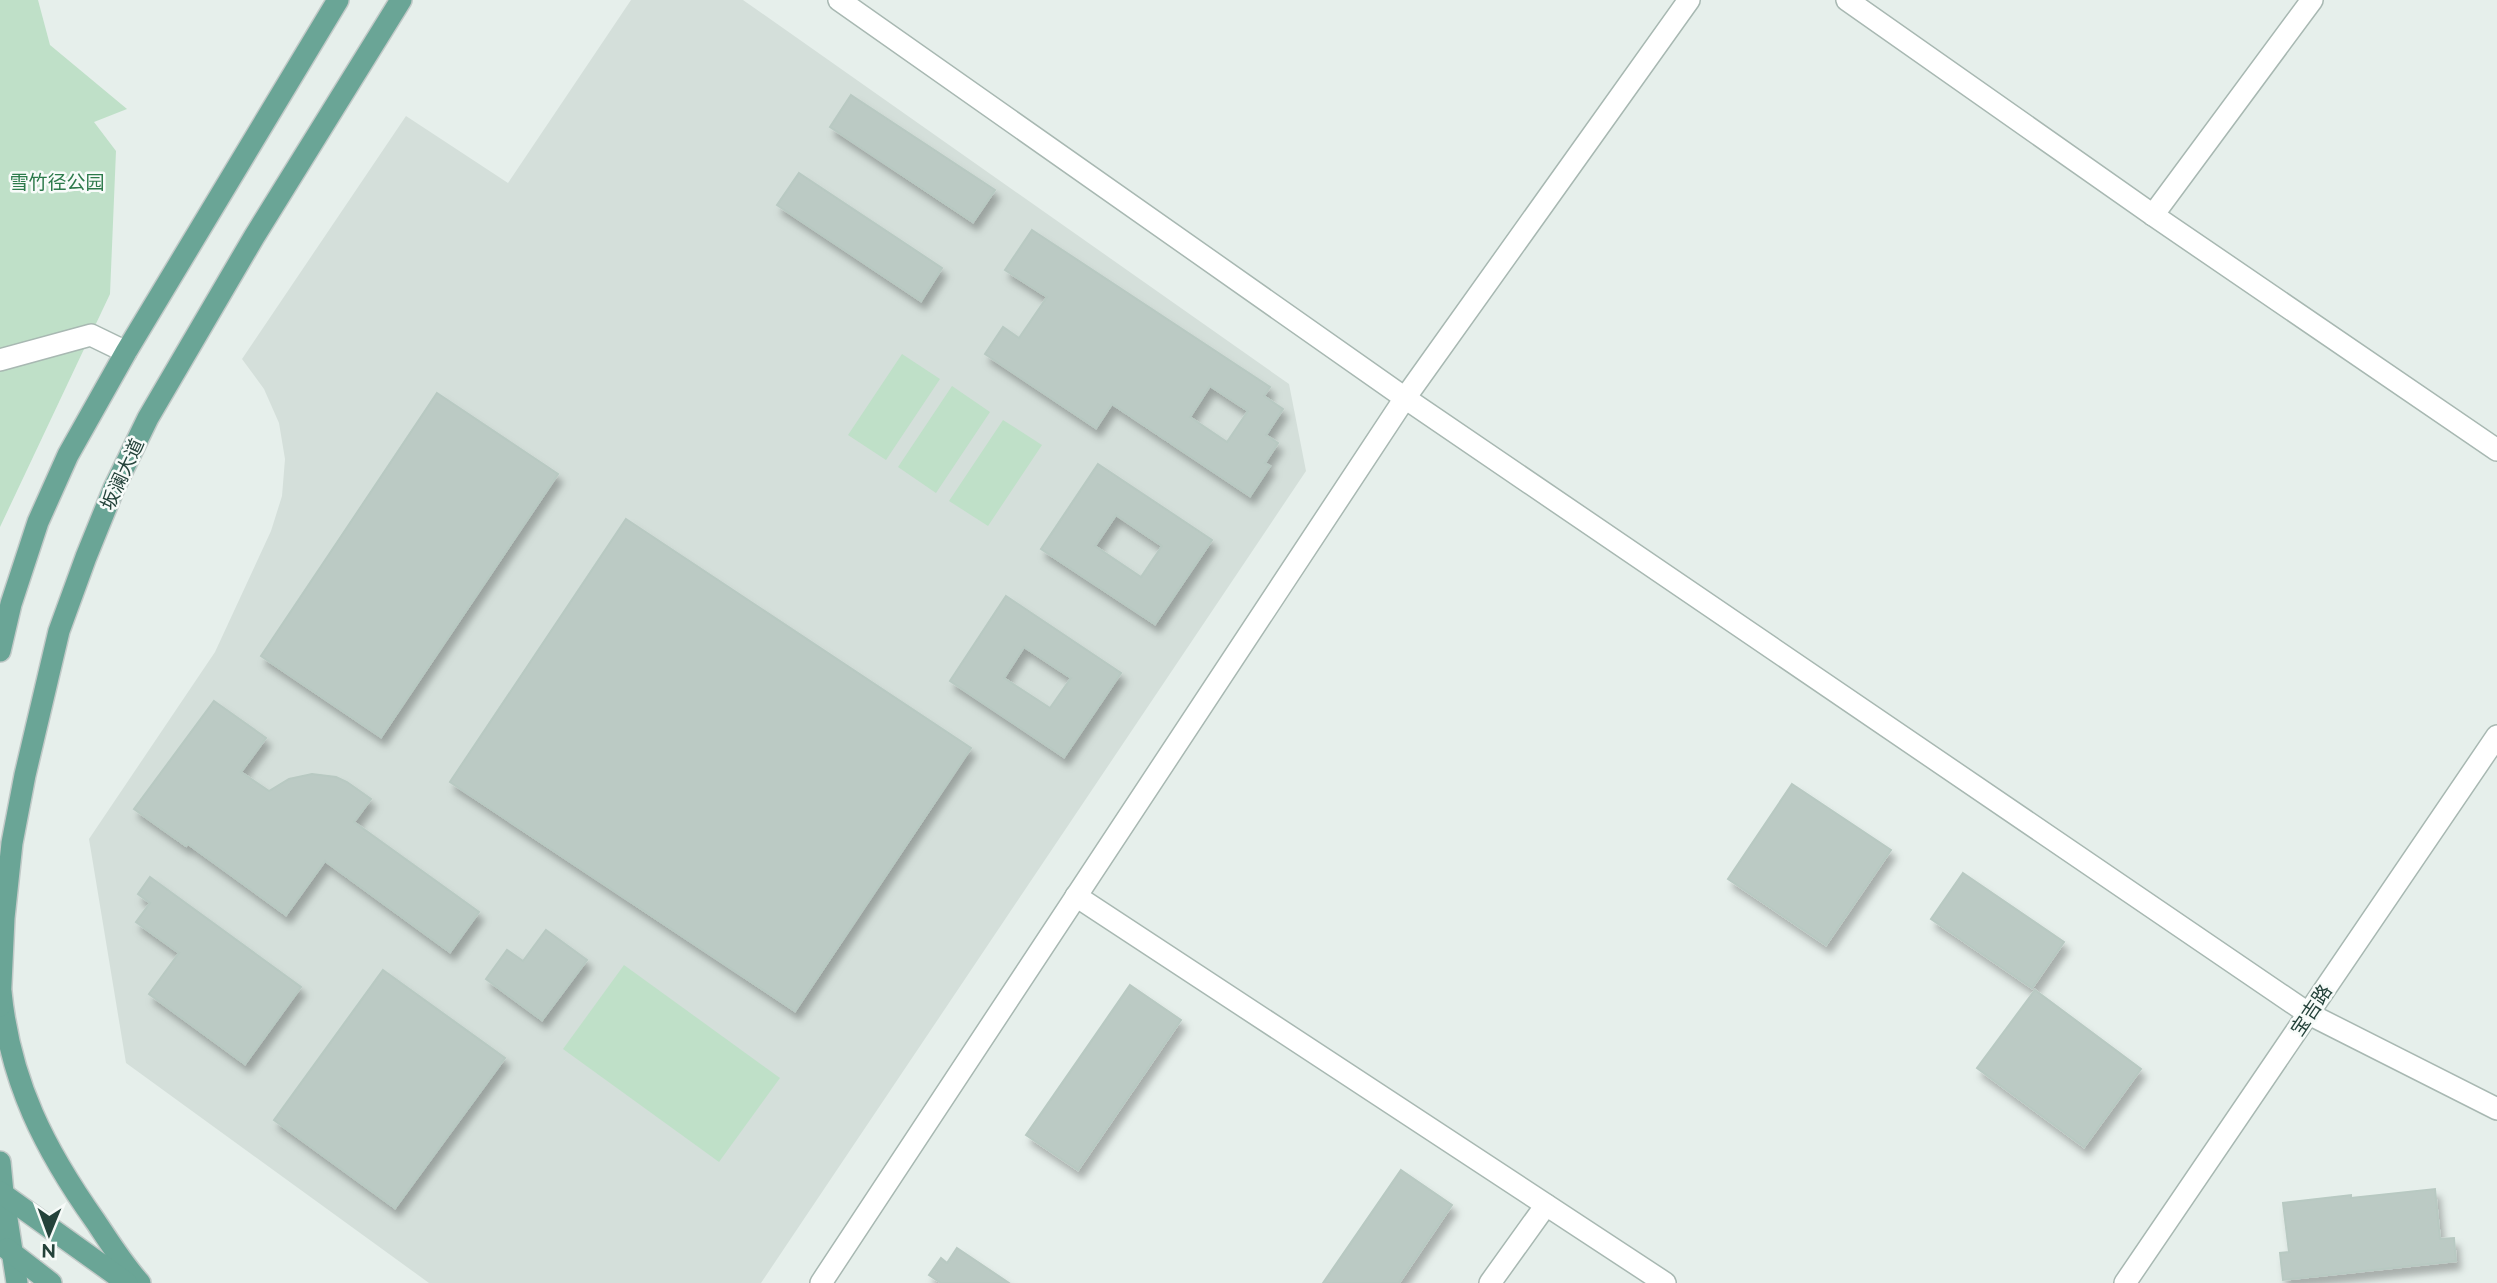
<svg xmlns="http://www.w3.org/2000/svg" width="2497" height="1283" font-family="Raleway,'Noto Sans SC',sans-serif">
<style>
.built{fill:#d4dfda}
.green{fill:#bfe0c8}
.building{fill:#bbcac4;stroke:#b8c9c2;stroke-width:2;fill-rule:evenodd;filter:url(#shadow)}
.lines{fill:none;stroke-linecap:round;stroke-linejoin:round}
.minor-casing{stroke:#a8b8b2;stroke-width:24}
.major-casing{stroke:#c2cac8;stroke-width:24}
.minor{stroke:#fff;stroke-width:21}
.major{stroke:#6aa596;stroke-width:21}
.labels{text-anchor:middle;stroke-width:5;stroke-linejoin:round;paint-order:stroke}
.park-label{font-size:19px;fill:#2d7a4b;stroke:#f7fbf9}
.street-label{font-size:19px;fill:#24423a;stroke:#f7fbf9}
</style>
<defs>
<filter id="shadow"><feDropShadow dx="4.5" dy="8" stdDeviation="3.5" flood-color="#0004"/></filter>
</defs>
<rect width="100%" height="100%" fill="#e6efeb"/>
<path class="built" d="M 631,0 L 743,0 L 1289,384 L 1306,471 L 761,1283 L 429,1283 L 126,1063 L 89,839 L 215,652 L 271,531 L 282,496 L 285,459 L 279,423 L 264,389 L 242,359 L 406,116 L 508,183 Z"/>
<g class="green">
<path d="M 0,0 L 38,0 L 50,45 L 127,109 L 94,122 L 116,151 L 110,294 L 0,527 Z"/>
<path d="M 902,354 L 940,379 L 886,460 L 848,435 Z"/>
<path d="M 952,386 L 990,412 L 936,493 L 898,467 Z"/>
<path d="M 1003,420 L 1042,445 L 988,526 L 949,501 Z"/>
<path d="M 624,965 L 780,1078 L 719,1162 L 563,1049 Z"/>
</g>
<g class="building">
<path d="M 851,95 L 995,190 L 973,222 L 830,127 Z"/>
<path d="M 799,173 L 942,268 L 921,301 L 777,205 Z"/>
<path d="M 1032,230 L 1270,387 L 1264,396 L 1283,409 L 1266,435 L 1278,443 L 1265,463 L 1270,466 L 1250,496 L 1112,404 L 1096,428 L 985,354 L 1003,327 L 1019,338 L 1047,297 L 1005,270 ZM 1210,386 L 1248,411 L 1227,442 L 1190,417 Z"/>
<path d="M 437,393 L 558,474 L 381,737 L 261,656 Z"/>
<path d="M 1098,464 L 1212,540 L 1155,624 L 1041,549 ZM 1116,515 L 1162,546 L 1141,577 L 1095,546 Z"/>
<path d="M 626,519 L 971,748 L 795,1011 L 450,782 Z"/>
<path d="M 1006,596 L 1121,673 L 1064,757 L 950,681 ZM 1024,647 L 1071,678 L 1050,708 L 1004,678 Z"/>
<path d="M 214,701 L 266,738 L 241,772 L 269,791 L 289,779 L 312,774 L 336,777 L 347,782 L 371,799 L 354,822 L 479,912 L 450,952 L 325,861 L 286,915 L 188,844 L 186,846 L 134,809 Z"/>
<path d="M 1792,784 L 1891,850 L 1826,945 L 1728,879 Z"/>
<path d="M 1963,873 L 2064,942 L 2032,988 L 1931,919 Z"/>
<path d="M 150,877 L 301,987 L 245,1064 L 149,994 L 179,953 L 136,922 L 150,903 L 138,894 Z"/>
<path d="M 546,930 L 587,960 L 542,1020 L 486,979 L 507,950 L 523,961 Z"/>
<path d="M 383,970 L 505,1058 L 395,1208 L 274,1120 Z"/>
<path d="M 1130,985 L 1181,1020 L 1078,1170 L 1026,1135 Z"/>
<path d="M 2035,990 L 2141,1069 L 2084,1147 L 1977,1068 Z"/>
<path d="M 1401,1170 L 1452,1205 L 1399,1283 L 1323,1283 Z"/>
<path d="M 2435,1189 L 2440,1239 L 2454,1238 L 2456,1261 L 2283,1280 L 2280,1253 L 2289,1252 L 2283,1203 L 2351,1195 L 2351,1198 Z"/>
<path d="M 957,1248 L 1009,1283 L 941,1283 L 929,1275 L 941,1258 L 947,1263 Z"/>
</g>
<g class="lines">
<defs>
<g id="minor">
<path d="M 839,0 L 1405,398 L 2309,1014 L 2497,1109"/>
<path d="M 1847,0 L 2153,215 L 2497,450"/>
<path d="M 2153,215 L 2312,0"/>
<path d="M 0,360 L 91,335 L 126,352"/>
<path d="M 1076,896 L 1665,1283"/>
<path d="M 821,1283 L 1405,398 L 1689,0"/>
<path d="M 1490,1283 L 1546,1205"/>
<path d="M 2125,1283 L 2497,736"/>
</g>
<g id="major">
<path d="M 0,651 L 11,604 L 38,522 L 68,455 L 126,352 L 338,0"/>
<path d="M 1,992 C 10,1082 45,1150 96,1222 C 110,1243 123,1264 140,1283"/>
<path d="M 0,1006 L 4,918 L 12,843 L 25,775 L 59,631 L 86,557 L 114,488 L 148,418 L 254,237 L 401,0"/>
<path d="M 0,1162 L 3,1193 L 17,1283"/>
<path d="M 0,1192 L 127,1283"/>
<path d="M 7,1249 L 51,1283"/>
</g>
</defs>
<use href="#minor" class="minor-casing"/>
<use href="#major" class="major-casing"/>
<use href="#minor" class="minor"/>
<use href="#major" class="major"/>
</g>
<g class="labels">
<g class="park-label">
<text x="57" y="189">雪竹径公园</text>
</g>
<g class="street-label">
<text transform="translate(122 474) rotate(-65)" y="7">坂澜大道</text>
<text transform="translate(2311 1010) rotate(-56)" y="7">宝吉路</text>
</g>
</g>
<g transform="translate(49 1234) rotate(181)" stroke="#f7fbf9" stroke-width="5" paint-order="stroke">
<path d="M0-5L12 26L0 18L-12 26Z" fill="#24423a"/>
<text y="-10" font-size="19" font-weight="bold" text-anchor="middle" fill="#24423a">N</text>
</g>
</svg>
